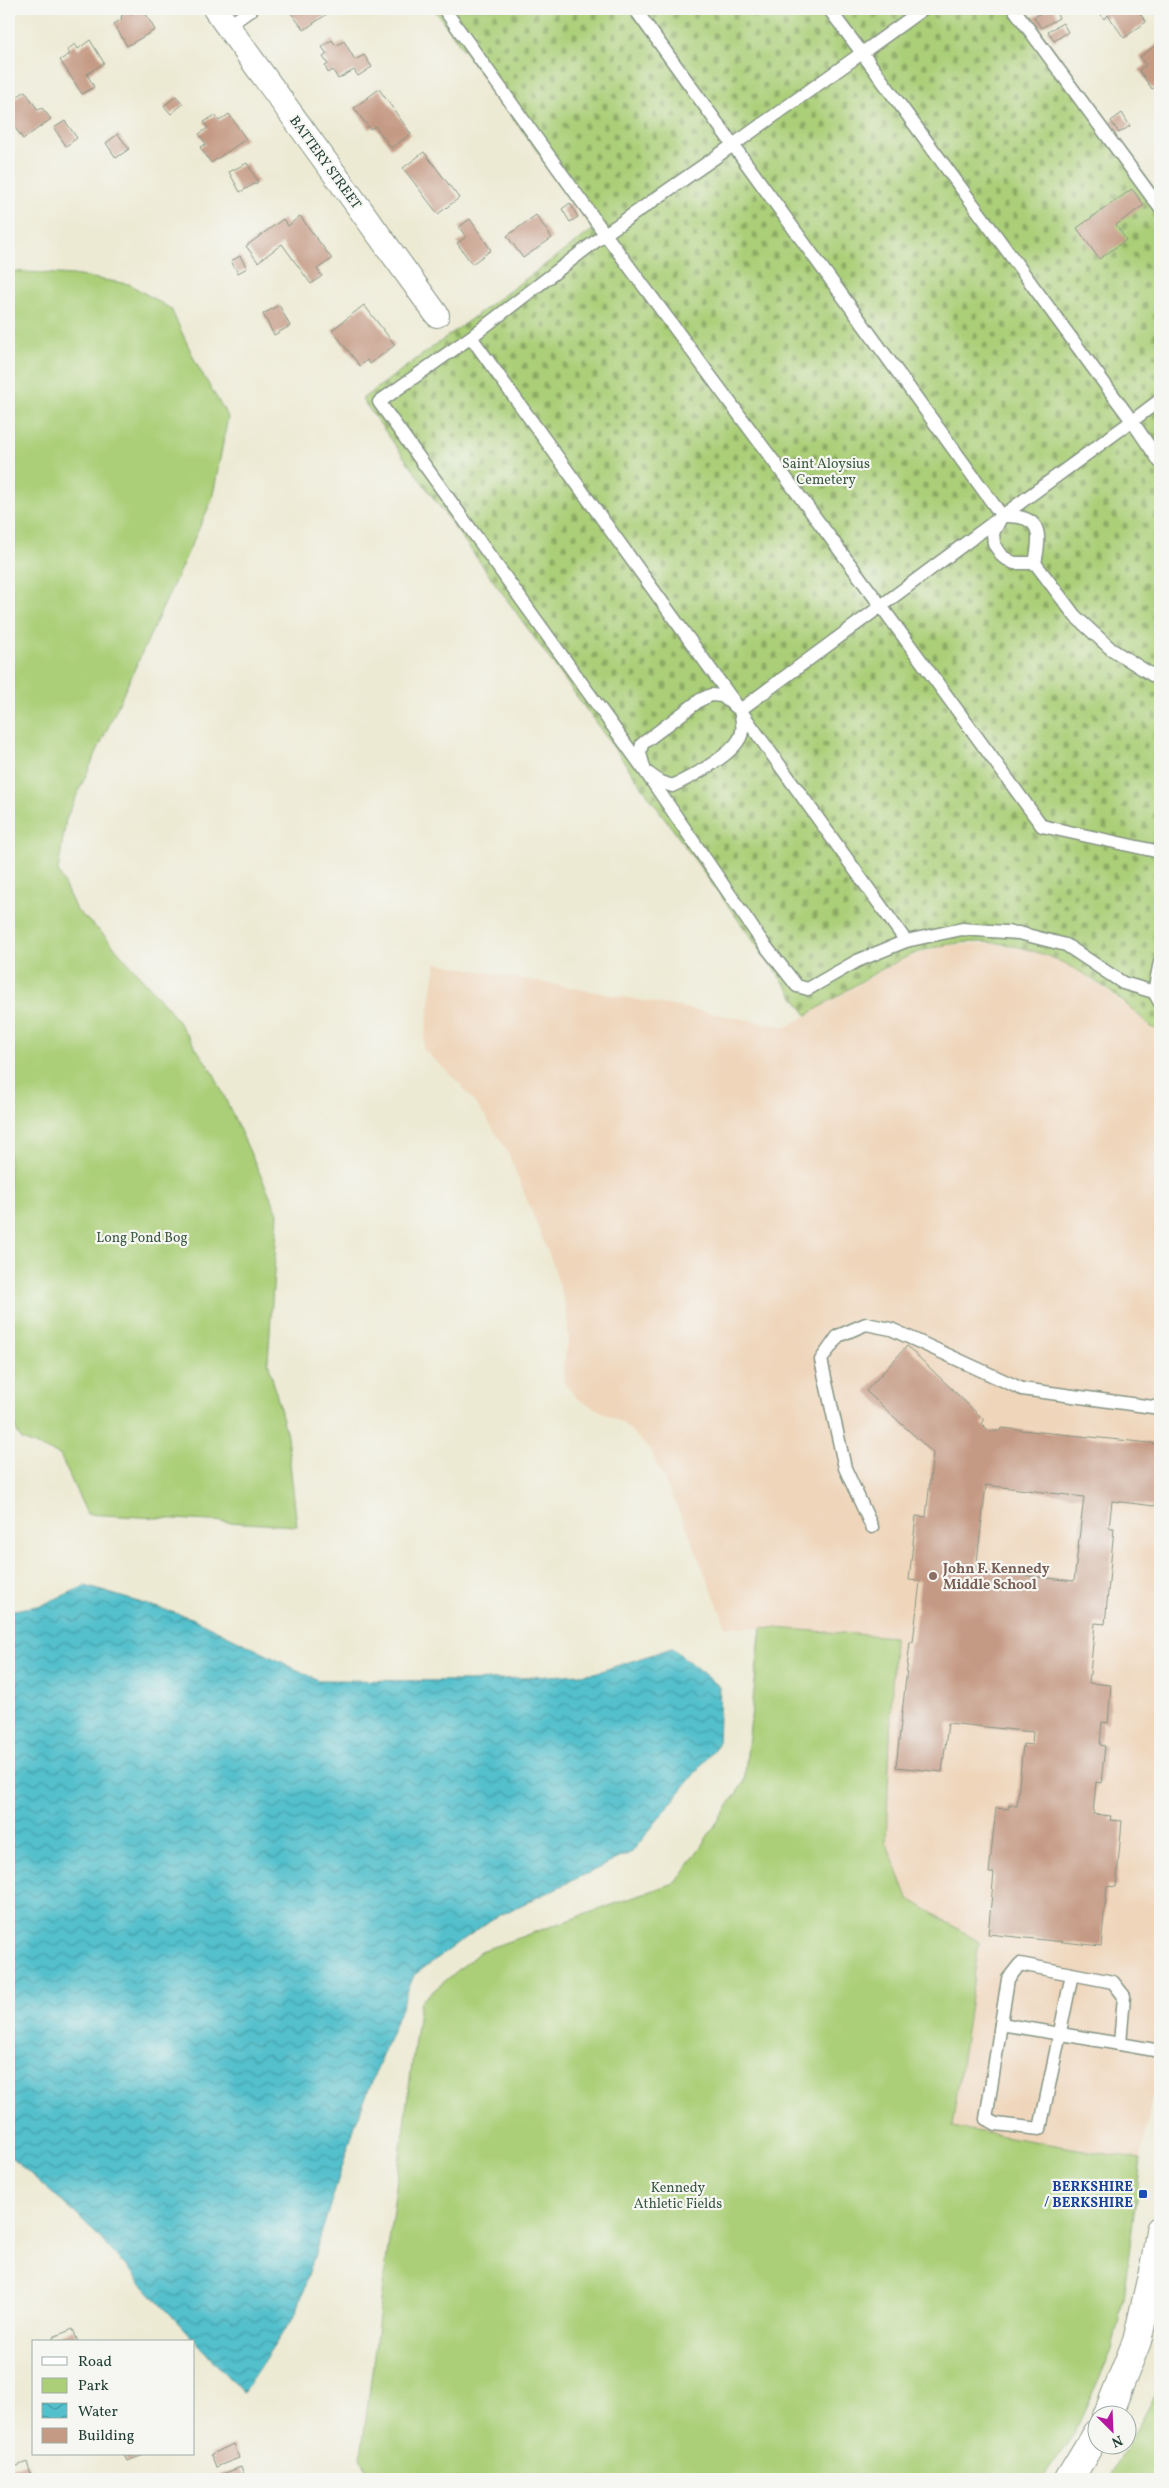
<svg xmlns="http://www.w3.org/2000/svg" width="1169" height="2488" font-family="Vollkorn,serif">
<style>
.built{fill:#efd6bb}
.cemetery{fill:url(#cemetery-stones);stroke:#658656}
.park{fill:#abcf78;stroke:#658656}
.water{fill:url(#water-waves);stroke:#397e80}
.building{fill:#c59a84;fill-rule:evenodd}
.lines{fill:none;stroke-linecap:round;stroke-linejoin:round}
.service-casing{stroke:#869484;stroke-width:15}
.minor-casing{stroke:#869484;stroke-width:26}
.tertiary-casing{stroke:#869484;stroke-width:30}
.service{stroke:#fff;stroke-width:12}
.minor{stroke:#fff;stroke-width:24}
.tertiary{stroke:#fff;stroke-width:28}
.education-dot{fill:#8d6e63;stroke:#f6f6f2;stroke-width:2}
.transit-dot{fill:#1a4fb4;stroke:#f6f6f2;stroke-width:2}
.labels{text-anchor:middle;stroke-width:4.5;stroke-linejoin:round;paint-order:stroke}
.street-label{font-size:14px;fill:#1f3d34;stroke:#f6f6f2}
.park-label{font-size:14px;fill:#3b5a42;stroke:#f6f6f2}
.education-label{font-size:14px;font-weight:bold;fill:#785e54;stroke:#f6f6f2;text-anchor:start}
.transit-label{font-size:14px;font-weight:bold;fill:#164399;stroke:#f6f6f2;text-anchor:end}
</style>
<defs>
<pattern id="cemetery-stones" width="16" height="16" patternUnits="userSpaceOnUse" patternTransform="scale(1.25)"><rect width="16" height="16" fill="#abcf78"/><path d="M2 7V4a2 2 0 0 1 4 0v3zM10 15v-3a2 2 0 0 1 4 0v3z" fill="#8ba963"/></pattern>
<pattern id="water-waves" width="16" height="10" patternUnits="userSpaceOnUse" patternTransform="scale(1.25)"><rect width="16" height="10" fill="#53c0cc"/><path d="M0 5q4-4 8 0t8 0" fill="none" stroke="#449da6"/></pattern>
</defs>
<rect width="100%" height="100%" fill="#f6f6f2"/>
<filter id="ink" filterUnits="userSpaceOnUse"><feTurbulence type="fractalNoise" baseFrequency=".02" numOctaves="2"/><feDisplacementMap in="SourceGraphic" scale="10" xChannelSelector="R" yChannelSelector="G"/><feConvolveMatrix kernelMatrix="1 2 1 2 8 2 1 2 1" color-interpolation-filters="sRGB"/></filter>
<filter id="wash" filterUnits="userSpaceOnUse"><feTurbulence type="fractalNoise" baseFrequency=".0096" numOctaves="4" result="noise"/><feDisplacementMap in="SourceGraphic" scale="20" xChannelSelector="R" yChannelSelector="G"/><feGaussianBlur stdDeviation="1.12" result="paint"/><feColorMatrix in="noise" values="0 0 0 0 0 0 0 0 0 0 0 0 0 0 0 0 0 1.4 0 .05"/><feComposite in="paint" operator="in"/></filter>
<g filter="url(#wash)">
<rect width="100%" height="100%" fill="#edead4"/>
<path class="built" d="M 995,944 L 1037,951 L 1074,967 L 1160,1029 L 1160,2050 L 1141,2160 L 952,2127 L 979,1942 L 907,1898 L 886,1842 L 894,1637 L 726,1626 L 686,1526 L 650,1450 L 624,1424 L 578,1399 L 564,1383 L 563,1365 L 569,1339 L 566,1308 L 552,1262 L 508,1153 L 485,1116 L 460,1084 L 423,1049 L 436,963 L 787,1027 L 898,961 L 946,945 Z"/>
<path class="cemetery" d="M 434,9 L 1024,9 L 1160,197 L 1160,1031 L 1151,1027 C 1083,959 992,915 898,961 C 867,976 837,997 807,1015 L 362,399 L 594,229 Z"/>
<g class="park">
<path d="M 9,271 L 73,275 L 129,284 L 171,309 L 197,365 L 228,417 L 212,500 L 66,819 L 58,871 L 76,910 L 102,933 L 169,1009 L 214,1074 L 278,1213 L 268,1361 L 287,1436 L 297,1526 L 87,1514 L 60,1455 L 22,1440 L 9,1418 Z"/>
<path d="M 761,1627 L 894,1637 L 886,1842 L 908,1898 L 979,1942 L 952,2127 L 1141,2160 L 1123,2299 L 1112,2350 L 1074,2434 L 1042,2479 L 369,2479 L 361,2456 L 420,2002 L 481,1951 L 677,1882 L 744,1782 Z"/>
<path d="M 1160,2387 L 1160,2479 L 1109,2479 Z"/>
</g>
<path class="water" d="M 85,1586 L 192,1618 L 318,1680 L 474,1681 L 595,1673 L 672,1648 L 720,1687 L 718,1744 L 632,1852 L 492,1919 L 414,1975 L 357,2119 L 297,2311 L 243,2393 L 86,2223 L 9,2155 L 9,1611 L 42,1605 Z"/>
<g id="blocks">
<g class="building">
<path d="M 140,9 L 143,9 L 155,30 L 127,46 L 114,24 L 122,19 L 121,16 L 129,11 L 131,14 Z"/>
<path d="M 288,9 L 334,9 L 304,30 Z"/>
<path d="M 1049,9 L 1054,9 L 1059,18 L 1041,28 L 1034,17 Z"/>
<path d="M 1097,9 L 1137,9 L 1146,22 L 1124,38 L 1108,15 L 1104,19 Z"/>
<path d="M 1063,23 L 1068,32 L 1054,41 L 1048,31 Z"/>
<path d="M 90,40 L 104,63 L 87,74 L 94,87 L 82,94 L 60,60 L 70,54 L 67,50 L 75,44 L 78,49 Z"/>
<path d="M 332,40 L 336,46 L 344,41 L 355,60 L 364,55 L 372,67 L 358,76 L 354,70 L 338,79 L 333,70 L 328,73 L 325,66 L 328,64 L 323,57 L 327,54 L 322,47 Z"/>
<path d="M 1160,42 L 1160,87 L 1159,85 L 1152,89 L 1139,70 L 1146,65 L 1140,57 Z"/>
<path d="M 379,89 L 411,134 L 391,148 L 375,126 L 370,129 L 354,108 Z"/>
<path d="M 25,91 L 38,110 L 42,108 L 51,119 L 23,139 L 9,119 L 9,103 Z"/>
<path d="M 176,96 L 183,104 L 171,114 L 164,106 Z"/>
<path d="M 1122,113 L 1130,126 L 1119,133 L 1111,121 Z"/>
<path d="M 229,114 L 246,139 L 211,163 L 200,147 L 206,144 L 199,134 L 208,128 L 204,122 L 215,115 L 219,121 Z"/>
<path d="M 65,121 L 77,138 L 66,146 L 54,128 Z"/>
<path d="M 118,134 L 129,149 L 116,158 L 106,143 Z"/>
<path d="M 424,152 L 459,198 L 438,214 L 403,168 Z"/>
<path d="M 247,163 L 258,182 L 240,192 L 229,172 Z"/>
<path d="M 1132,189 L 1144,205 L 1116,225 L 1126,240 L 1099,259 L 1077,228 Z"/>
<path d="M 570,203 L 578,217 L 570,222 L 562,209 Z"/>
<path d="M 536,215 L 552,238 L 523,258 L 507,236 Z"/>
<path d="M 300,216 L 332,259 L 317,269 L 322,276 L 311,284 L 282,244 L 258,262 L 246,246 L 283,219 L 288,226 Z"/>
<path d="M 470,219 L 491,250 L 472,264 L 457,243 L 466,237 L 459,227 Z"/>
<path d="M 240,256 L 247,268 L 238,273 L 231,261 Z"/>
<path d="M 279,305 L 290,326 L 274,335 L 263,314 Z"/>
<path d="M 364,305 L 395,345 L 370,364 L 367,360 L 360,366 L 332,330 Z"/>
<path d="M 907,1346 L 984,1420 L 982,1424 L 989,1431 L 1000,1431 L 1001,1428 L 1160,1444 L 1155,1506 L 1112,1501 L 1109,1528 L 1114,1528 L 1105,1624 L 1095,1623 L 1089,1683 L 1111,1685 L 1108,1723 L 1102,1722 L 1100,1745 L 1105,1746 L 1101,1783 L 1096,1782 L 1093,1814 L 1111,1816 L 1110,1820 L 1122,1821 L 1116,1887 L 1107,1886 L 1101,1946 L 988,1934 L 994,1873 L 989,1873 L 996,1808 L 1008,1809 L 1009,1805 L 1017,1806 L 1023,1744 L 1032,1745 L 1033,1732 L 948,1723 L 942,1772 L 896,1767 L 910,1642 L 913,1642 L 920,1581 L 909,1580 L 916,1516 L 926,1517 L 933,1453 L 866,1391 ZM 986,1485 L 1084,1497 L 1074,1581 L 976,1570 Z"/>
<path d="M 73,2329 L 78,2342 L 51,2342 L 54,2340 L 53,2337 Z"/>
<path d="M 234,2444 L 239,2458 L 216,2467 L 211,2454 Z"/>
<path d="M 124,2454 L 144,2454 L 144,2455 L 127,2461 Z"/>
<path d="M 27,2462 L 32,2479 L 9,2479 L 9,2469 Z"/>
<path d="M 241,2467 L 245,2479 L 215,2479 L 214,2477 Z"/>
</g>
</g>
</g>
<g filter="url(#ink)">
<use href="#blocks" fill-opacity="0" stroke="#869484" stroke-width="1"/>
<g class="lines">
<defs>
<g id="service">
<path d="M 444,9 L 605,234 L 881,606 L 740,710 L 906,941 L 857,961 L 808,989 L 797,986 L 763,943 L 645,771 L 379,402 L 471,337 L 605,234 L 733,145 L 635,9"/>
<path d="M 829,9 L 862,53 L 923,9"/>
<path d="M 1014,9 L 1160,208"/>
<path d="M 228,26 L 252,9"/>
<path d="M 471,337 L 740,710"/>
<path d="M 1160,400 L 1132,421 L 1160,462"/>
<path d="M 1002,516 L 1132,421 L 862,53 L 733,145 L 1002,516 C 1040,515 1042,530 1035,563"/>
<path d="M 1160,680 L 1111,649 L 1075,616 L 1035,563 L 1014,563 L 1003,557 L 994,544 L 993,533 L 1002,516 L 881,606 L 1042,826 L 1160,852"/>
<path d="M 711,695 L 722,696 L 740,710 C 742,721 745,732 738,741 C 728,757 690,778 672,786 L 659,781 L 645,771 L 640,753 L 642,744 L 700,700 Z"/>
<path d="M 906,941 L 962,929 L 1019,933 L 1066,945 L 1123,983 L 1154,992 L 1160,962"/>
<path d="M 1154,992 L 1160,1003"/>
<path d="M 872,1527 L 845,1468 L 821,1360 L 838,1336 L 866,1324 L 891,1329 L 1022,1389 L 1160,1408"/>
<path d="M 1072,1974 L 1040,2129 L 996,2124 L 986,2119 L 1008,1979 L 1020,1964 L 1113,1982 L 1124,1996 L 1120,2044 L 1160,2051"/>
<path d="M 1001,2024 L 1120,2044"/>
</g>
<path id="minor" d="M 215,9 L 437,315"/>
<g id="tertiary">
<path d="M 1107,2416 L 1137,2341 L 1156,2258 L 1160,2230"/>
<path d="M 1069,2479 L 1096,2434"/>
</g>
</defs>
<use href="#service" class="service-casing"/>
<use href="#minor" class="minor-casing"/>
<use href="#tertiary" class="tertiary-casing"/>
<use href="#service" class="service"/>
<use href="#minor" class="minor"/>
<use href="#tertiary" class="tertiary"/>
</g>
</g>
<circle class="education-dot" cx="933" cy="1576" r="5"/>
<rect class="transit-dot" x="1138" y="2189" width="10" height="10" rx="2.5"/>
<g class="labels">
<g class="street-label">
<text transform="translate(326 162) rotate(54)" y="5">BATTERY STREET</text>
</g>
<g class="park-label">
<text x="826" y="468">Saint Aloysius<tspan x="826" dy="16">Cemetery</tspan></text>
<text x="142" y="1242">Long Pond Bog</text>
<text x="678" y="2192">Kennedy<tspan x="678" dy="16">Athletic Fields</tspan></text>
</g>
<g class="education-label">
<text x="943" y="1573">John F. Kennedy<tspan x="943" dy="16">Middle School</tspan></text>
</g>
<g class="transit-label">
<text x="1133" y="2191">BERKSHIRE<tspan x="1133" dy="16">/ BERKSHIRE</tspan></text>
</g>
</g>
<rect width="1169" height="2488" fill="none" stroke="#f6f6f2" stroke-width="30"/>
<rect x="32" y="2340" width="162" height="115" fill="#f6f6f2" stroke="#a0aca6"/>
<rect x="42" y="2357" width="25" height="8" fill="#ffffff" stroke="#a0aca6"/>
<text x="78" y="2366" font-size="15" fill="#1f3d34">Road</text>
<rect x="42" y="2378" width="25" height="15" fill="#abcf78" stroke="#a0aca6"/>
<text x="78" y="2390" font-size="15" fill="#1f3d34">Park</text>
<rect x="42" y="2403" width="25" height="15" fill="url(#water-waves)" stroke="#a0aca6"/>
<text x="78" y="2416" font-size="15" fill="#1f3d34">Water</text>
<rect x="42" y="2428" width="25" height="15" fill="#c59a84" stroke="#a0aca6"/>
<text x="78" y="2440" font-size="15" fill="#1f3d34">Building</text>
<g transform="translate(1112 2430) rotate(156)"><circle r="24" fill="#f6f6f2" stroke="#a0aca6"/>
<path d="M0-4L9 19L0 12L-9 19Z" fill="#b5179e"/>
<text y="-8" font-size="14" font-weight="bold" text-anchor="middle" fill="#1f3d34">N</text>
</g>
</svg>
